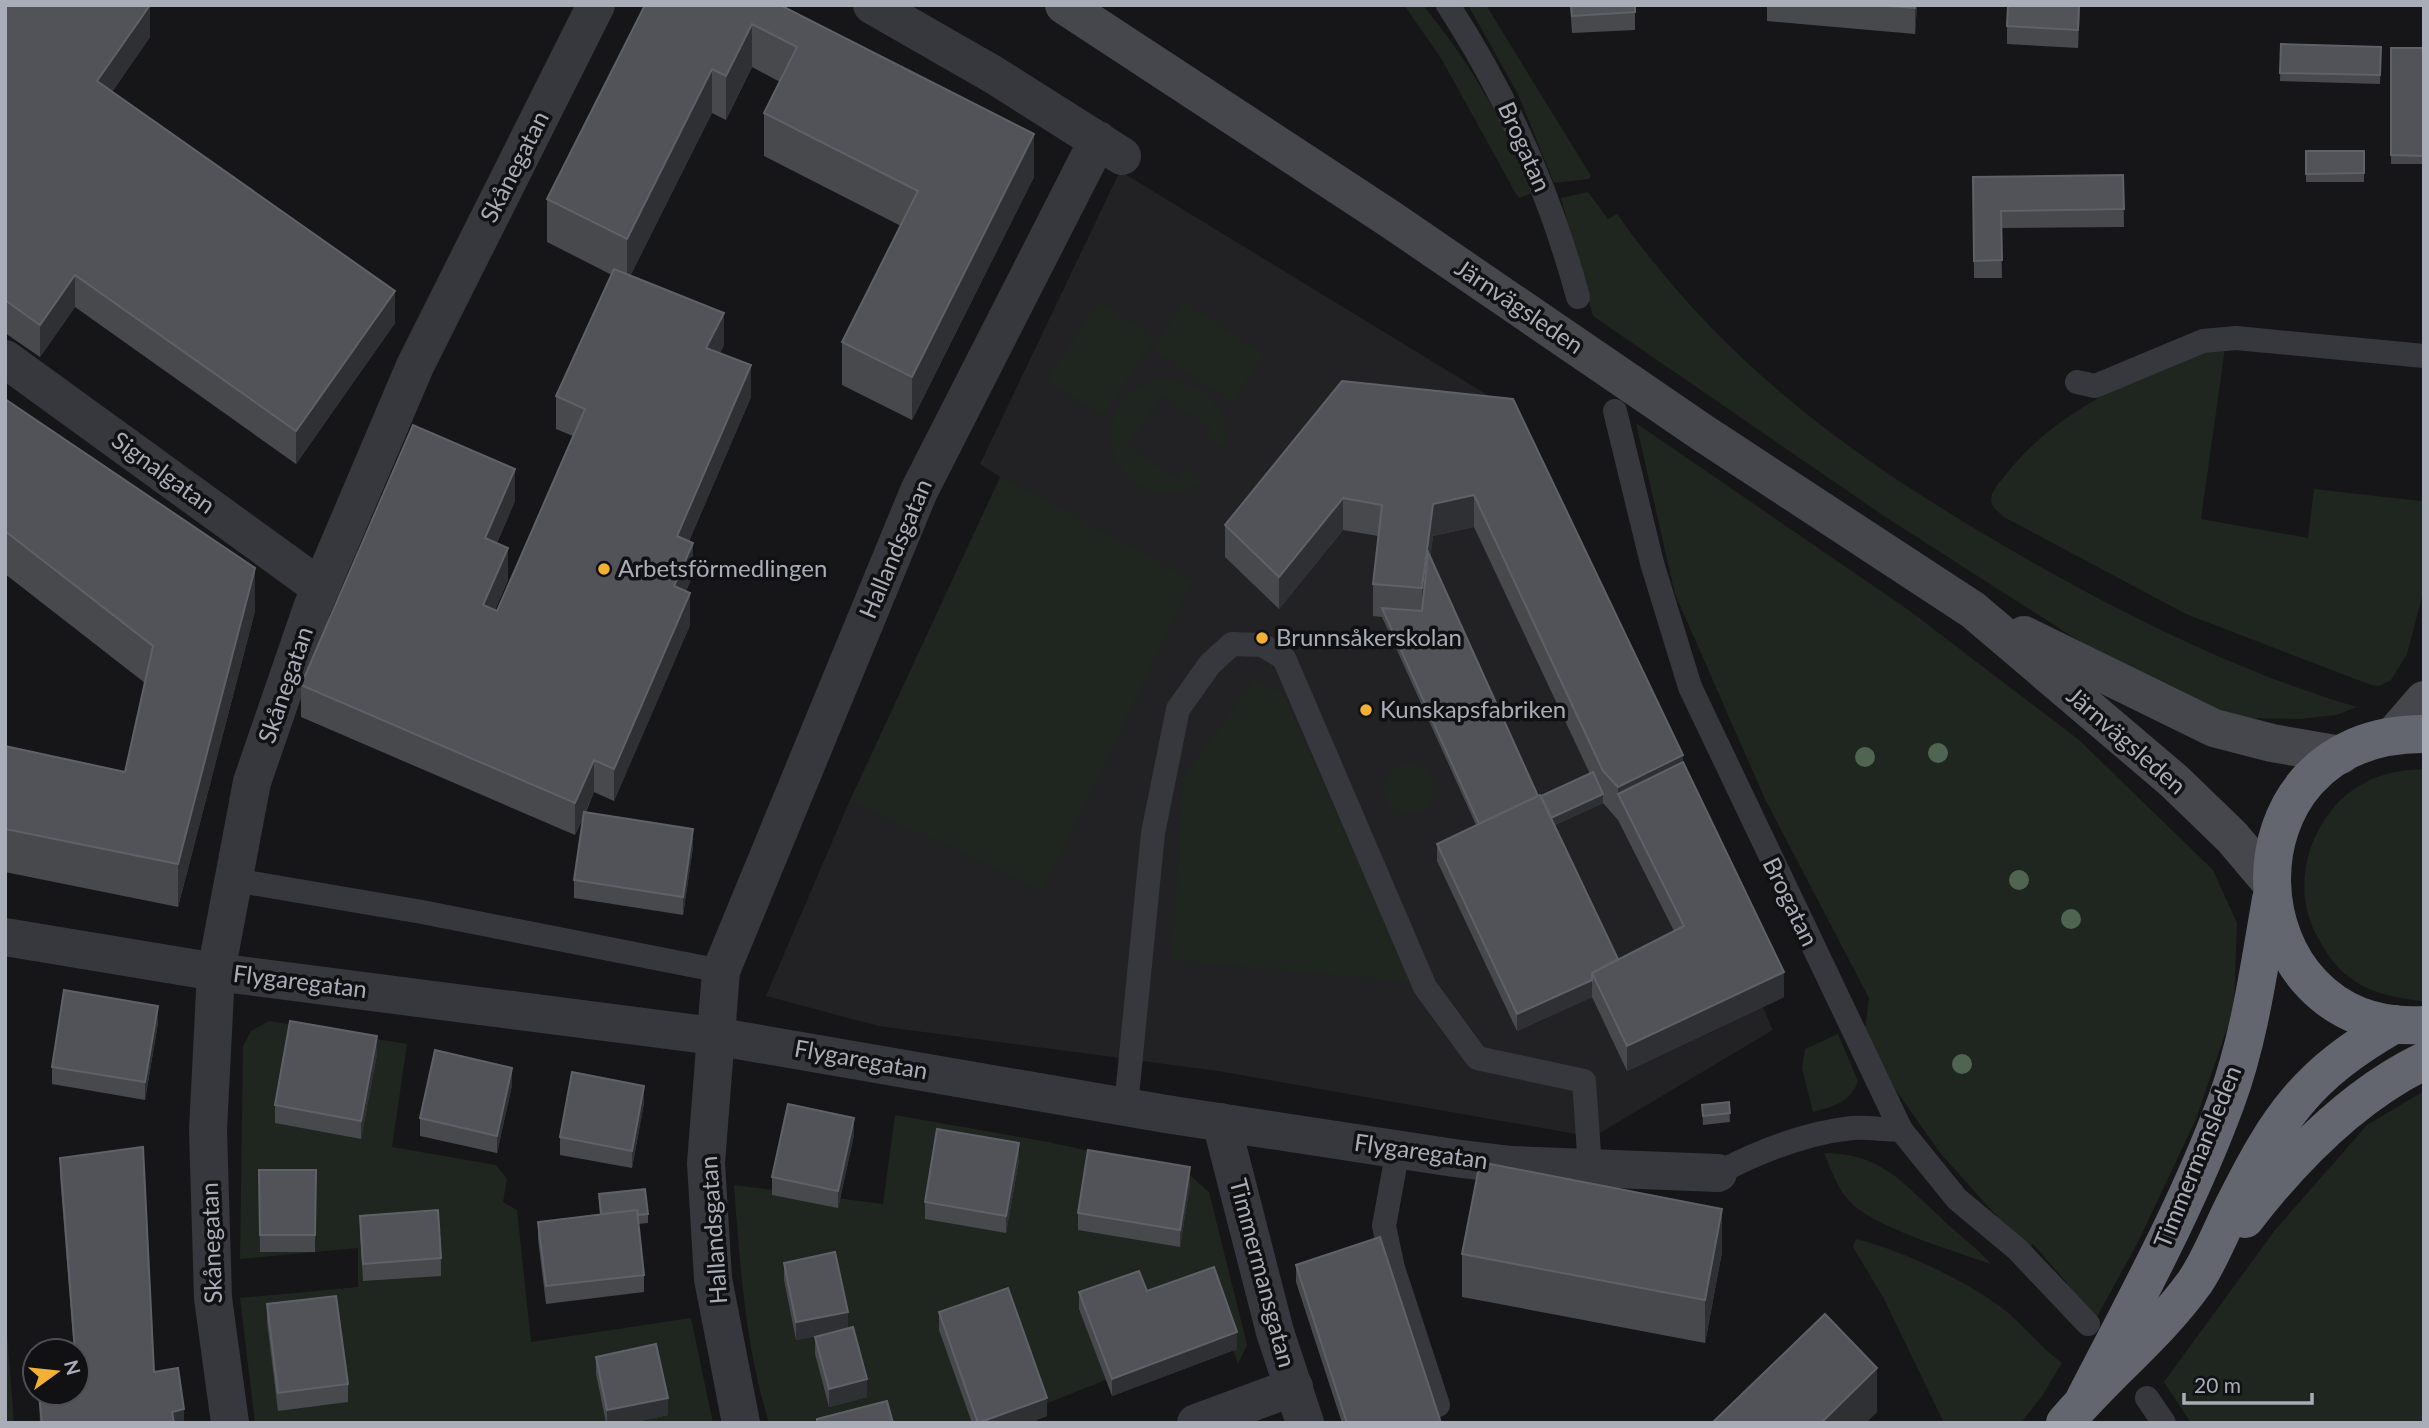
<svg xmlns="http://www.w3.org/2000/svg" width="2429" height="1428" font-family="Lato,sans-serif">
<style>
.built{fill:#222225}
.green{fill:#1e261f}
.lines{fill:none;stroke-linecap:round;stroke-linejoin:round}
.lane{stroke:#37383d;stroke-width:24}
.street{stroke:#37383d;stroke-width:38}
.secondary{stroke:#45474d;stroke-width:38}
.highway{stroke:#63666e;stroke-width:38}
.tree{fill:#506452}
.wall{fill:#47494d;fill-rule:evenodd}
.shaded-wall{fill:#2f3033}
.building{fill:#525359;stroke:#5f6168;stroke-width:2}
.poi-dot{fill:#f2b134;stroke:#111113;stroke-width:2.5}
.labels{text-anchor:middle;stroke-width:7;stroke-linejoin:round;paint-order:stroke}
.street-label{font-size:24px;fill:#a8adb8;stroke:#111113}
.poi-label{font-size:24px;fill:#a8adb8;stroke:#111113;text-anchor:start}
</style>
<rect width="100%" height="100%" fill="#161618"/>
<path class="built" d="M 1120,171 L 1494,399 L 1773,1030 L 1593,1137 L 1218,1071 L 878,1026 L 766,996 L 850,800 L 1000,477 L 980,464 Z"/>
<g class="green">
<path d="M 1404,5 L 1423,5 C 1470,63 1506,123 1531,193 L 1520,198 L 1516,194 L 1441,58 Z"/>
<path d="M 1468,5 L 1486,5 L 1591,176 L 1589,179 L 1554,183 L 1518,94 Z"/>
<path d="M 1588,192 L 1608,219 L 1617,214 C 1732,376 1869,469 2039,566 C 2139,622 2247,675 2357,707 L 2336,715 L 2300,719 L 2237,718 L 2118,666 L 1884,516 L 1593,316 L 1561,198 Z"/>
<path d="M 1098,301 L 1154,338 L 1103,416 L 1047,380 Z"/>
<path d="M 1184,302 L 1264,354 L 1232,402 L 1152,349 Z"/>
<path d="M 2225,348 L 2201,519 L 2308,538 L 2314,489 L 2421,501 L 2424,483 L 2424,589 L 2407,654 L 2391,680 L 2379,686 L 2371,685 L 2186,614 L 2004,517 C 2001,514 1995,510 1993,506 C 1987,496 1997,485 2003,478 C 2048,418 2120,384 2188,355 C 2199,351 2213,350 2225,348 Z"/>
<path d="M 1161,378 C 1198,380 1234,407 1224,449 L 1206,437 L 1211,428 L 1161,395 L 1127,446 L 1177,480 L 1184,470 L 1202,482 C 1122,529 1065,404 1161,378 Z"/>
<path d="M 1636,423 L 1910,611 L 2079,740 L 2213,870 L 2237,923 L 2234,1008 L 2196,1119 L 2138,1242 L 2093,1324 L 2064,1291 L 2067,1283 L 2033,1244 L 2027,1250 L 1941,1154 L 1895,1089 L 1865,1030 L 1869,998 L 1765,799 L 1675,594 Z"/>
<path d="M 1001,476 L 1193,581 L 1042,891 L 851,800 Z"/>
<path d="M 1254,680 L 1282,692 L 1413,982 L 1172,960 L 1183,778 Z"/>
<circle cx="1409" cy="789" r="25"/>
<path d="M 2424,769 L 2424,1001 L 2419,1001 C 2395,997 2373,994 2353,980 C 2336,969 2325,951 2316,934 C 2288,881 2313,809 2366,782 C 2385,772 2404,770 2424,769 Z"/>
<path d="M 269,1021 L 407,1044 L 392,1147 L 496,1165 L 507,1179 L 503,1202 L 517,1210 L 531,1342 L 691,1318 L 713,1423 L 255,1423 L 240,1298 L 358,1287 L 358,1248 L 240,1259 L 243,1046 L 251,1031 Z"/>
<path d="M 1838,1034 L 1858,1081 C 1850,1103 1834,1106 1813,1112 L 1802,1068 L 1805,1049 Z"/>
<path d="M 2424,1091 L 2424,1423 L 2191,1423 L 2164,1382 L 2275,1230 L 2367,1125 Z"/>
<path d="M 895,1115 L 1048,1142 L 1186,1172 L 1209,1192 L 1247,1345 L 1238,1364 L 1226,1332 L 1033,1409 L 1038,1423 L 769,1423 C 745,1345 740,1265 734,1185 L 883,1204 Z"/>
<path d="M 1824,1153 C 1881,1154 1900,1180 1939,1216 C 1956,1233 1975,1246 1991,1264 C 1954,1251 1875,1228 1849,1201 C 1837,1188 1831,1169 1824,1153 Z"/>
<path d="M 1856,1239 C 1901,1250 1965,1280 2002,1308 C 2024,1325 2040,1347 2062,1363 L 2042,1396 L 2021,1423 L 1944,1423 L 1883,1297 L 1853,1247 Z"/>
<path d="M 5,1308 L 14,1423 L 5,1423 Z"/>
</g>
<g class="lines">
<g class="lane">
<path d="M 1448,5 C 1507,96 1550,193 1578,297"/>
<path d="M 2077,382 L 2095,386 L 2203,341 L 2236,338 L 2424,356"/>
<path d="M 1615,411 L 1652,563 L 1690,687 L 1901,1130 L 1957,1199 L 2017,1249 L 2088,1324"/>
<path d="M 234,880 L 422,912 L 721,971"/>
<path d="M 1126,1106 L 1153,833 L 1178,709 L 1210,664 L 1232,644 L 1262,645 L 1284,658 L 1425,987 L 1477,1058 L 1584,1081 L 1590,1168"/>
<path d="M 1398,1149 L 1384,1226 L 1393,1268 L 1438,1405"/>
<path d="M 1718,1173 C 1760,1151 1804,1133 1852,1128 C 1867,1127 1885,1130 1901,1130"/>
<path d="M 2147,1398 L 2164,1423"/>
</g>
<g class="street">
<path d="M 872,5 L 994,75 L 1122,156"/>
<path d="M 5,359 L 321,588"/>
<path d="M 5,937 L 216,972 L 714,1036 L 1166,1114 L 1454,1158 L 1511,1165 L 1718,1173"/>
<path d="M 1221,1122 L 1275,1332 L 1305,1423"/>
<path d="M 230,1423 L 213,1298 L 208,1130 L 216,972 L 252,782 L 312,608 L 415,366 L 596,5"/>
<path d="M 741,1423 L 713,1279 L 706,1163 L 721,971 L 919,491 L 1098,140"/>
<path d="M 1196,1423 L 1294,1387"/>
</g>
<g class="secondary">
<path d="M 1064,5 L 1390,219 L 1703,433 L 1973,610 L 2174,781 L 2232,837 L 2270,882"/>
<path d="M 2024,635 L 2214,728 L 2272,743 L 2341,755"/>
<path d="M 2393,736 L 2424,700"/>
</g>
<g class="highway">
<path d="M 2424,734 C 2213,733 2230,1037 2424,1025"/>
<path d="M 2245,1219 C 2293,1157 2352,1096 2424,1061"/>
<path d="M 2084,1400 C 2134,1303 2188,1205 2226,1102 C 2250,1037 2259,967 2271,899"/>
<path d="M 2065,1423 C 2106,1374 2157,1335 2195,1282 C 2210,1260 2221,1231 2233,1207 C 2278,1117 2306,1075 2395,1024"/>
</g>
</g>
<g class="tree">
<circle cx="1938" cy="753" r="10"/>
<circle cx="1865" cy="757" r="10"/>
<circle cx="2019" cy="880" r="10"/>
<circle cx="2071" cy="919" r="10"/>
<circle cx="1962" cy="1064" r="10"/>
</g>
<g class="wall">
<path d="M 5,5 L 150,37 L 112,92 L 395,323 L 296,464 L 75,307 L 40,357 L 5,333 Z"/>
<path d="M 645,5 L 780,5 L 1034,177 L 912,420 L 842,385 L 842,342 L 901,226 L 764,156 L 764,113 L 780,82 L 752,67 L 726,120 L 712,113 L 630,275 L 724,345 L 720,353 L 751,397 L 689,541 L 693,575 L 686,591 L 690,625 L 614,801 L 594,792 L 586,812 L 693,847 L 683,915 L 574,898 L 574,880 L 583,818 L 575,835 L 301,717 L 301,685 L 515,501 L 497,543 L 508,580 L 495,610 L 497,611 L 573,436 L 556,429 L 556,396 L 612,275 L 547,242 L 547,199 Z"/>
<path d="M 1570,5 L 1635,5 L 1635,30 L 1572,33 Z"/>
<path d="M 1767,5 L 1917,5 L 1915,34 L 1767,21 Z"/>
<path d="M 2080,5 L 2078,48 L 2007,44 L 2007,26 Z"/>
<path d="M 2281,44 L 2381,47 L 2380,84 L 2280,81 Z"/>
<rect x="2391" y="48" width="33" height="116"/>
<rect x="2306" y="151" width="58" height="31"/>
<path d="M 2123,175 L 2124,227 L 2001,228 L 2002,278 L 1974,278 L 1973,177 Z"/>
<path d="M 5,399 L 255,611 L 178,907 L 5,872 L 5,746 L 125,772 L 145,683 L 5,574 Z"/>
<path d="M 1513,399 L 1683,762 L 1784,997 L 1627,1071 L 1592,997 L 1517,1031 L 1437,861 L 1437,844 L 1476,825 L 1382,617 L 1373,616 L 1373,584 L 1378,536 L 1343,530 L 1279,609 L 1225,557 L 1225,525 ZM 1474,527 L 1590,774 L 1541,796 L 1538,796 L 1430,558 L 1433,536 ZM 1603,803 L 1618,820 L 1674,931 L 1618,959 L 1555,825 Z"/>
<path d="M 158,1023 L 145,1100 L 52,1084 L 52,1067 Z"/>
<path d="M 377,1054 L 361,1139 L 275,1123 L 275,1105 Z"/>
<path d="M 512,1085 L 497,1153 L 420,1136 L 420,1118 Z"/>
<path d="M 1729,1102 L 1730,1122 L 1703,1125 L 1702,1105 Z"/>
<path d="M 644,1103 L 632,1168 L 560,1155 L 560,1137 Z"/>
<path d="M 854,1135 L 838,1208 L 772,1195 L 772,1177 Z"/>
<path d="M 60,1158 L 154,1372 L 184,1423 L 40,1423 L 39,1395 L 77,1393 L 77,1351 L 74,1351 L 60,1176 Z"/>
<path d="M 1019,1160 L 1006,1233 L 925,1219 L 925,1202 Z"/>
<path d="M 259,1170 L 316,1170 L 315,1252 L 260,1252 Z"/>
<path d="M 1190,1184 L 1180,1247 L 1078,1230 L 1078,1213 Z"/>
<path d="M 599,1194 L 648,1214 L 648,1223 L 638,1224 L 644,1275 L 644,1292 L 546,1304 L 538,1239 L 538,1222 L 600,1214 Z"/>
<path d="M 360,1216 L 441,1258 L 441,1276 L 363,1281 L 360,1233 Z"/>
<path d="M 1722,1252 L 1705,1343 L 1462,1297 L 1462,1254 Z"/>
<path d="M 784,1263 L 848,1328 L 867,1397 L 829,1407 L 815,1354 L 815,1337 L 832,1333 L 796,1340 L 784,1280 Z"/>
<path d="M 1296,1265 L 1441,1423 L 1342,1423 L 1296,1282 Z"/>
<path d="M 1147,1291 L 1237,1349 L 1112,1396 L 1079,1309 L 1079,1292 Z"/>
<path d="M 267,1304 L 348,1384 L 348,1402 L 278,1411 L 267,1322 Z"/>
<path d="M 939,1312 L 1047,1416 L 1028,1423 L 972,1423 L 939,1330 Z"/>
<path d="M 596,1357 L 668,1415 L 631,1423 L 606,1423 L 596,1374 Z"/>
</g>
<g class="shaded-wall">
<path d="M 150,5 L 150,37 L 97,114 L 97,81 Z"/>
<path d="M 1915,5 L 1917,5 L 1915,34 Z"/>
<path d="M 2079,5 L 2080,5 L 2078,48 L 2078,30 Z"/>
<path d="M 752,24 L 752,67 L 726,120 L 726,76 Z"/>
<path d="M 712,69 L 712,113 L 627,283 L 627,239 Z"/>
<path d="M 1034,134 L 1034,177 L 912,420 L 912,377 Z"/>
<path d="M 75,275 L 75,307 L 40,357 L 40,325 Z"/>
<path d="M 395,291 L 395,323 L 296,464 L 296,431 Z"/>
<path d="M 724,313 L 724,345 L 706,381 L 706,348 Z"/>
<path d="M 751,365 L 751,397 L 677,568 L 677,536 Z"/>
<path d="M 515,469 L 515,501 L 485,570 L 485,538 Z"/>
<path d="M 1474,495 L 1474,527 L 1433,536 L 1422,620 L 1422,588 L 1433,504 Z"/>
<path d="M 1343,498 L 1343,530 L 1279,609 L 1279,577 Z"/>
<path d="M 693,543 L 693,575 L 674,618 L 674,586 Z"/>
<path d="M 508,548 L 508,580 L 483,637 L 483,605 Z"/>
<path d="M 255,568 L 255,611 L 178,907 L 178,864 Z"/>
<path d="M 690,593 L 690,625 L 614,801 L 614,769 Z"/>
<path d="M 1683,755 L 1683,787 L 1618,794 L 1618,787 Z"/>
<path d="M 594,760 L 594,792 L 575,835 L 575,803 Z"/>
<path d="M 1603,794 L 1603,803 L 1548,828 L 1548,820 Z"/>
<path d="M 693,829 L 693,847 L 683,915 L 683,897 Z"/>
<path d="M 1784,972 L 1784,997 L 1627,1071 L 1627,1046 Z"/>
<path d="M 1592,980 L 1592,997 L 1517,1031 L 1517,1014 Z"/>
<path d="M 158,1006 L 158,1023 L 145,1100 L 145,1082 Z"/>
<path d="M 377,1036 L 377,1054 L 361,1139 L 361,1121 Z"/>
<path d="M 512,1068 L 512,1085 L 497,1153 L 497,1136 Z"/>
<path d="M 644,1086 L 644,1103 L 632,1168 L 632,1151 Z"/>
<path d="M 854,1118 L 854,1135 L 838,1208 L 838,1191 Z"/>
<path d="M 1019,1143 L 1019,1160 L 1006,1233 L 1006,1216 Z"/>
<path d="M 1190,1167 L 1190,1184 L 1180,1247 L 1180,1230 Z"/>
<path d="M 1722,1209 L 1722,1252 L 1705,1343 L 1705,1300 Z"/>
<path d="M 848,1312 L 848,1329 L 796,1340 L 796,1322 Z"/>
<path d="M 1237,1332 L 1237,1349 L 1112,1396 L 1112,1379 Z"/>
<path d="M 1877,1368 L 1877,1412 L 1866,1423 L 1821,1423 Z"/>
<path d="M 867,1379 L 867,1397 L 829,1407 L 829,1389 Z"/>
<path d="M 668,1398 L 668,1415 L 631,1423 L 607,1423 L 607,1410 Z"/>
<path d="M 1047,1398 L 1047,1416 L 1028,1423 L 979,1423 Z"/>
<path d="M 184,1409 L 184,1423 L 172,1423 L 172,1412 Z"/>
</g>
<g class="building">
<path d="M 5,5 L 150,5 L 97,81 L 395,291 L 296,431 L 75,275 L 40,325 L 5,300 Z"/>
<path d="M 645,5 L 780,5 L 1034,134 L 912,377 L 842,342 L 918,191 L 764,113 L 797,47 L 752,24 L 726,76 L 712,69 L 627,239 L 547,199 Z"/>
<path d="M 1571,5 L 1635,5 L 1635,12 L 1572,16 Z"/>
<path d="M 1878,5 L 1915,5 L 1915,8 Z"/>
<path d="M 2008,5 L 2079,5 L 2078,30 L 2007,26 Z"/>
<path d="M 2281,44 L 2381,47 L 2380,75 L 2280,73 Z"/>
<path d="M 2391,48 L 2424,48 L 2424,156 L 2391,155 Z"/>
<path d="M 2306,151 L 2364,151 L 2364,173 L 2306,174 Z"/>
<path d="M 2123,175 L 2124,209 L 2001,211 L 2002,260 L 1974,261 L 1973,177 Z"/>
<path d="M 614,269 L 724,313 L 706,348 L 751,365 L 677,536 L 693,543 L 674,586 L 690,593 L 614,769 L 594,760 L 575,803 L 301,685 L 413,425 L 515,469 L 485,538 L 508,548 L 483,605 L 497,611 L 585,409 L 556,396 Z"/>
<path d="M 1342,381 L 1513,399 L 1683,755 L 1618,787 L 1603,771 L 1474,495 L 1433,504 L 1422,588 L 1373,584 L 1382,505 L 1343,498 L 1279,577 L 1225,525 Z"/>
<path d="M 5,399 L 255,568 L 178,864 L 5,829 L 5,746 L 125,772 L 153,646 L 5,531 Z"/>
<path d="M 1428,552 L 1538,796 L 1479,824 L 1382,608 L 1422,611 Z"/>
<path d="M 1683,762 L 1784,972 L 1627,1046 L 1592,973 L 1684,926 L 1618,794 Z"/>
<path d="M 1593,772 L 1603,794 L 1551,818 L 1541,796 Z"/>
<path d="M 1540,795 L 1618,959 L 1592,973 L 1592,980 L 1517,1014 L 1437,844 Z"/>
<path d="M 584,812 L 693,829 L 683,897 L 574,880 Z"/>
<path d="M 64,990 L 158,1006 L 145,1082 L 52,1067 Z"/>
<path d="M 290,1021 L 377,1036 L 361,1121 L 275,1105 Z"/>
<path d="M 435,1050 L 512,1068 L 497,1136 L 420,1118 Z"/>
<path d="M 572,1072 L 644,1086 L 632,1151 L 560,1137 Z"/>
<path d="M 1729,1102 L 1730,1113 L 1703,1116 L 1702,1105 Z"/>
<path d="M 788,1104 L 854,1118 L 838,1191 L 772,1177 Z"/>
<path d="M 937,1129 L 1019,1143 L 1006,1216 L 925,1202 Z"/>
<path d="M 143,1147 L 154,1372 L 178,1368 L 184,1409 L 172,1412 L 174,1423 L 42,1423 L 39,1395 L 51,1393 L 77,1393 L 78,1389 L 77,1351 L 75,1351 L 60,1158 Z"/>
<path d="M 1088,1150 L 1190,1167 L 1180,1230 L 1078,1213 Z"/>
<path d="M 1480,1162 L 1722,1209 L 1705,1300 L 1462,1254 Z"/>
<path d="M 259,1170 L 316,1170 L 315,1235 L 260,1235 Z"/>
<path d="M 645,1189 L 648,1214 L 637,1215 L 637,1210 L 601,1214 L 599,1194 Z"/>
<path d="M 438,1210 L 441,1258 L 363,1264 L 360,1216 Z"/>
<path d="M 637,1210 L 644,1275 L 546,1286 L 538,1222 Z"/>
<path d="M 1380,1237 L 1441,1423 L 1347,1423 L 1296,1265 Z"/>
<path d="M 835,1252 L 848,1312 L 796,1322 L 784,1263 Z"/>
<path d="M 1214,1267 L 1237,1332 L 1112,1379 L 1079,1292 L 1139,1271 L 1147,1291 Z"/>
<path d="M 1008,1288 L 1047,1398 L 978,1423 L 939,1312 Z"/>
<path d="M 336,1296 L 348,1384 L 278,1393 L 267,1304 Z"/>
<path d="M 1825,1314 L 1877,1368 L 1821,1423 L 1712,1423 Z"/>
<path d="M 853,1327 L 867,1379 L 829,1389 L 815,1337 Z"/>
<path d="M 656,1344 L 668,1398 L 607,1410 L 596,1357 Z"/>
<path d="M 887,1401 L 893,1423 L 817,1423 L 817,1419 Z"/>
</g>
<g class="poi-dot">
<circle cx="604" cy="569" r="7"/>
<circle cx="1262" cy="638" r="7"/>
<circle cx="1366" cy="710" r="7"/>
</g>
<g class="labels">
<g class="street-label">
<text transform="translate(1524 147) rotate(66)" y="8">Brogatan</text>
<text transform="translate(515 167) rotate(-63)" y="8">Skånegatan</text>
<text transform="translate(1519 307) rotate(34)" y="8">Järnvägsleden</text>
<text transform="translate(163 473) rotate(36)" y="8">Signalgatan</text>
<text transform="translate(896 549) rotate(-67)" y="8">Hallandsgatan</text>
<text transform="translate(286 685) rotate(-71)" y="8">Skånegatan</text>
<text transform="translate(2126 741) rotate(41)" y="8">Järnvägsleden</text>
<text transform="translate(1790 902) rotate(64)" y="8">Brogatan</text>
<text transform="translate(300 982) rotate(7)" y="8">Flygaregatan</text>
<text transform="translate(861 1060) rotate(10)" y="8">Flygaregatan</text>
<text transform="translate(1421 1152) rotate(8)" y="8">Flygaregatan</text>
<text transform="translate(2198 1157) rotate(-68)" y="8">Timmermansleden</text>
<text transform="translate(714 1230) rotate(-94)" y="8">Hallandsgatan</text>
<text transform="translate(212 1243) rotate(-92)" y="8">Skånegatan</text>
<text transform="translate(1262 1273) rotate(75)" y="8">Timmermansgatan</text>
</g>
<g class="poi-label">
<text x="618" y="577">Arbetsförmedlingen</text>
<text x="1276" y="646">Brunnsåkerskolan</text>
<text x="1380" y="718">Kunskapsfabriken</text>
</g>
</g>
<rect width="2429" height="1428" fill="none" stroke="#a8adb8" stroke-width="14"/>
<g transform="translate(56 1372) rotate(75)"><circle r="33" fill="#111113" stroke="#4d4f55" stroke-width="2"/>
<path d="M0-5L12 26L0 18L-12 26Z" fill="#f2b134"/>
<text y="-10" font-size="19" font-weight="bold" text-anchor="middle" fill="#a8adb8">N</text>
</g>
<path d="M2184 1393v10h128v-10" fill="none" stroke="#a8adb8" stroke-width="3.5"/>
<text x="2194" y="1393" font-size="21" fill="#a8adb8" stroke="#111113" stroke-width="5" paint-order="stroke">20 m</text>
</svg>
